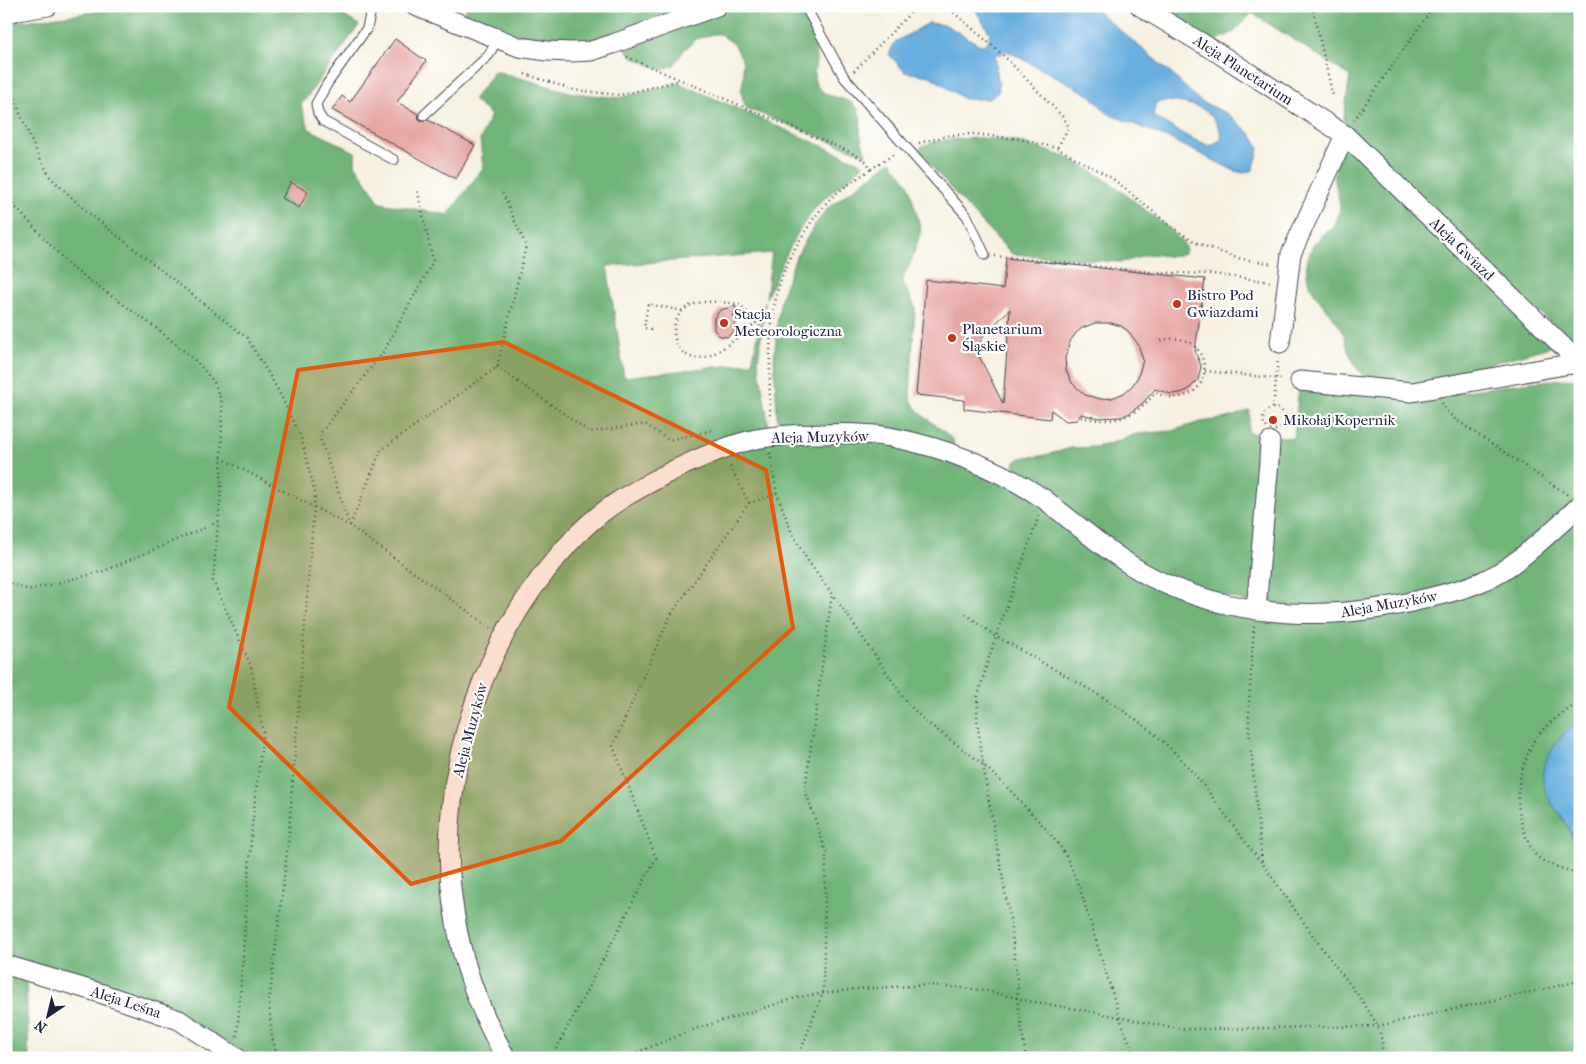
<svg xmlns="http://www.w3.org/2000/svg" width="1586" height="1064" font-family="'IM FELL French Canon',serif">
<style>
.forest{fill:#70b478;stroke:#496b5a}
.water{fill:#68aede;stroke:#45688c;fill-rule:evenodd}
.building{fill:#e6a8a4;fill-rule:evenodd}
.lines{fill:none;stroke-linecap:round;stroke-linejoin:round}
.lane-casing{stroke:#424154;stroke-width:11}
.street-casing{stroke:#424154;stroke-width:21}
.path{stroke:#424154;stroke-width:2.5;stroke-dasharray:1 4;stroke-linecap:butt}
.lane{stroke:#fff;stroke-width:9}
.street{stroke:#fff;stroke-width:19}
.street-bridge-casing{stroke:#424154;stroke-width:21;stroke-linecap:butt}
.street-bridge{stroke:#fff;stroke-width:19}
.marked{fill:#e8590c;fill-opacity:0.2;stroke:#e8590c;stroke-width:4;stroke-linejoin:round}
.poi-dot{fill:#c8321e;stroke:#fff;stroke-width:2}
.labels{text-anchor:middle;stroke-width:4.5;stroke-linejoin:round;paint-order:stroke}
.street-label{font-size:15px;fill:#22223b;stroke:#fff}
.poi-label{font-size:15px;fill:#22223b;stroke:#fff;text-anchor:start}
</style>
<rect width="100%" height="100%" fill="#fff"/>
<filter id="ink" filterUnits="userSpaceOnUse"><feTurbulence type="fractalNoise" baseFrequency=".02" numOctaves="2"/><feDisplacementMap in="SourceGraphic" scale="10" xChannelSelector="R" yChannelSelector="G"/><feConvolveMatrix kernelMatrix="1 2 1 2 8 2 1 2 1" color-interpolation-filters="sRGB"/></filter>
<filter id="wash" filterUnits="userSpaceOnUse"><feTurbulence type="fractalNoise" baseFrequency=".0096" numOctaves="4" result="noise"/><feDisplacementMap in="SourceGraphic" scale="20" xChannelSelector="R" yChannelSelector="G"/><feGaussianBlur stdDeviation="1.12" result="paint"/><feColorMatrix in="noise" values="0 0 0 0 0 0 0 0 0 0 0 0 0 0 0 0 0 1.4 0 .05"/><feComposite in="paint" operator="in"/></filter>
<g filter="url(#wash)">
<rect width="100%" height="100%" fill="#f5f0df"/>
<g class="forest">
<path d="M 138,6 L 327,6 L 359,25 L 301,105 L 309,129 L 355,152 L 355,164 L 380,203 L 448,215 L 483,168 L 480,140 L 491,115 L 473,100 L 495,71 L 573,93 L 619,98 L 679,83 L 863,164 C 852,178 838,186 825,198 C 797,224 783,263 766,298 L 772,253 L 607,266 L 624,377 L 752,363 L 765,303 L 758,362 L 771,439 L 895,442 L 1006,481 L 1127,565 L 1255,613 L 1273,436 L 1294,438 L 1299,387 L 1416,398 L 1531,382 L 1580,378 L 1580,720 C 1564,731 1540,759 1543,780 C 1543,785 1545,791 1547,795 C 1552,806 1560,814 1566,824 C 1571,833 1575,843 1580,852 L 1580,1058 L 238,1058 L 175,1018 L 6,968 L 6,23 L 51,18 Z"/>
<path d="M 468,6 L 691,6 L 597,41 L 559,45 L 525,39 L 491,29 L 461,17 Z"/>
<path d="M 740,6 L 795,6 C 806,17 817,42 816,59 C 816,66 813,74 815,82 C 823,101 845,94 856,107 C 864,117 859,126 861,137 C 862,143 865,149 866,155 L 746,108 L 741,92 L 744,76 L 742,59 L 734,44 L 720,34 L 713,34 L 696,39 L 684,50 L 674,65 L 662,70 L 634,58 L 625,48 Z"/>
<path d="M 1151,6 L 1580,6 L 1580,346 L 1566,337 L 1342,130 L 1350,76 L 1252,13 L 1234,32 L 1213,42 Z"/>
<path d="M 981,138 L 1015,141 L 1066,157 L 1090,170 L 1115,186 L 1171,230 L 1184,244 L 1186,251 C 1176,262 1160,252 1146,255 C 1137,257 1129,262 1119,262 L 1012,254 L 967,207 L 919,152 L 921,147 C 938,138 962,139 981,138 Z"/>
<path d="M 1345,139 L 1553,346 L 1410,386 L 1365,379 C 1359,371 1353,363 1349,353 C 1347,347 1346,341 1344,335 C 1330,304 1294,289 1311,250 C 1316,237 1333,231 1338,218 C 1344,199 1333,188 1335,172 C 1336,162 1342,150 1345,139 Z"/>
<path d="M 891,161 L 908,183 L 921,230 L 912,259 L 904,275 L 903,283 L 915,307 L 910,396 C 916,418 942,425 954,442 L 953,448 L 778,432 L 774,359 L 778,316 L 782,295 L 796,257 L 814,226 L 828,208 Z"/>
<path d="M 1250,410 L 1248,433 L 1266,435 L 1258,606 L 1155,573 L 1017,471 L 1014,463 L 1019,459 L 1025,457 L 1042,456 L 1071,448 L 1094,447 L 1109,444 L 1136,434 L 1172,431 L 1200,422 L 1228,418 Z"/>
<path d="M 6,975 L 26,980 L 29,1058 L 6,1058 Z"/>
</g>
<g class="water">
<path d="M 976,6 L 1090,6 L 1096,10 L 1165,68 L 1200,101 L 1228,114 L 1250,133 L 1259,147 L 1258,154 L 1253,170 L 1244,173 L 1235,171 L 1172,140 L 1107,113 L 1090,95 L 1005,50 L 1002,54 L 995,54 L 999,91 L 989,99 L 964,99 L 930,76 L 905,72 L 889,54 L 895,42 L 929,23 L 946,25 L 978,44 L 984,45 L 988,41 L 990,33 L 976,11 ZM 1170,101 C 1197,105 1216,108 1222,139 L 1210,146 L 1190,138 L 1153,116 L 1156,102 Z"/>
<path d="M 1580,720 L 1580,852 C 1574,841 1570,830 1564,821 C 1556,808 1544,796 1543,780 C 1540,759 1564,731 1580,720 Z"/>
</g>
<g id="blocks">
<g class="building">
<path d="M 395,39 L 426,61 L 397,102 L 418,114 L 419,119 L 422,121 L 428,120 L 475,145 L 456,179 L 332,110 L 342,96 L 350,102 Z"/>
<path d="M 291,182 L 308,192 L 299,208 L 282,198 Z"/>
<path d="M 1006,258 L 1205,279 L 1195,351 L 1201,366 L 1198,380 L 1188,390 L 1180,393 L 1171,394 L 1155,389 L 1143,403 L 1130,413 L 1121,417 L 1097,418 L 1081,414 L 1077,420 L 1066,421 L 1051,410 L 1050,419 L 964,409 L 964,400 L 916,395 L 926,280 L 1003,289 ZM 1010,309 L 1003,404 L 978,354 L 979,345 L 983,336 ZM 1095,323 L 1111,323 L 1121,326 L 1128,331 L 1138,344 L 1143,360 L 1138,377 L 1132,386 L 1124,393 L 1112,398 L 1101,399 L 1085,395 L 1072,383 L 1066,370 L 1065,358 L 1070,341 L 1076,333 L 1082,328 Z"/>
<path d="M 736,306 L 733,317 L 735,327 L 734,332 L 727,337 L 720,336 L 714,330 L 714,318 L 720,310 Z"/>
</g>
</g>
</g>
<g filter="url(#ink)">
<use href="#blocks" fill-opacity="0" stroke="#424154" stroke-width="1"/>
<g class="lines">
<defs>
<g id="lane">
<path d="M 372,6 L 367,28 L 327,84 L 316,104 L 318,113 L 323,121 L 394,160"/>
<path d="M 805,6 L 844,77 L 967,216 L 985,255"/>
<path d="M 424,115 L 489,55 L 497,39"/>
</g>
<g id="street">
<path d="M 415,6 L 519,47 L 547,51 L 571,52 L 591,51 L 613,44 L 717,6"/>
<path d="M 1140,6 L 1218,53 L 1345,135 L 1580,363"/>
<path d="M 17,11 L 48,6"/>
<path d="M 1280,343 L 1291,254 L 1345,135"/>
<path d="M 1300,381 L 1412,392 L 1570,364 L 1580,365"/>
<path d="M 1269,458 L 1270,442"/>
<path d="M 1256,610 L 1269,461"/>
<path d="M 6,965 L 100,993 L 179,1020 L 237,1058"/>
<path d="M 506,1058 C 481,1014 463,967 455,917 C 434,796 473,662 549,567 C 562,551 576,534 593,520 C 615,501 640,488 666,474 C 692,461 727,445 756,439 C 777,435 799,434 820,434 C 844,433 867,433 890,437 C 944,447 999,469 1044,499 C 1079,526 1113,557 1151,577 C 1236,620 1334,622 1424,599 C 1444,594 1467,589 1485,580 C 1511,568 1532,549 1552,531 C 1562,522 1571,514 1580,505"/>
</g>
</defs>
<use href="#lane" class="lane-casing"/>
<use href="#street" class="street-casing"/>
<g class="path">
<path d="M 946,6 L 1002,54 L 1063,117 L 1069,127 L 1057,148"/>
<path d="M 1312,6 L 1333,96"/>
<path d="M 627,57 L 852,153 L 867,162 L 871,169 L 896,153"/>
<path d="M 6,63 L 7,30"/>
<path d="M 6,70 L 20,113 L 32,142 L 50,177 L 85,210 L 247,338 L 277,388 L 301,437 L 315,493 L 288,844 L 269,1003 L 272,1038 L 278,1058"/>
<path d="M 854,71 L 917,6"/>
<path d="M 525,74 L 574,90 L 620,95 L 677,81"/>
<path d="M 1354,120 L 1427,16 L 1432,6"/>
<path d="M 919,143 L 951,135 L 974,134 L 1019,139 L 1057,148 L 1112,178 L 1173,228 L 1197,243 L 1237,258 L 1273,264"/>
<path d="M 6,197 L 71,267 L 159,330 L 197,362 L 214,382 L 222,403 L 221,490 L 213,581 L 251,666 L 263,733 L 252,826 L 237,1038"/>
<path d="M 995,256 L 1149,272 L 1213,274 L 1271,282"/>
<path d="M 756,323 C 742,333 721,353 705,357 C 671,366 660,311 698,303 C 711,300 727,303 740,304 L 763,330 L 772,332"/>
<path d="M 651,329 L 644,328 L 648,304 L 683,311"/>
<path d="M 497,367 L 590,432 L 645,424 L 668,440 L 710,431 L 713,435"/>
<path d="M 1205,371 L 1283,379"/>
<path d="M 1442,403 L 1446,411 L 1455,419 L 1568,495"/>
<path d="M 1273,408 L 1278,360"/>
<circle cx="1274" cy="419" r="11"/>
<path d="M 1081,417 C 1114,425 1135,418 1156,392 C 1163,397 1170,398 1178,397 C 1222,392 1207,325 1161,341"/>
<path d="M 770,420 C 770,377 767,320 781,279 C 787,263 794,249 803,235 C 811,222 820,209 831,198 C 844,187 858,178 871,169"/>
<path d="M 770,453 L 777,494 L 791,531 L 802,551 L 810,564 L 846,613 L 908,704 L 924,720 L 979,761 L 1004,784 L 1047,830 L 1062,849 L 1069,862 L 1080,889 L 1120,1018 L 1135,1058"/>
<path d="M 221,458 L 348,525"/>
<path d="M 749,503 L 777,494"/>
<path d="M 350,526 L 319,435 L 384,351 L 433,261 L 417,188"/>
<path d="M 6,582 L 29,590 L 104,571 L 218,522"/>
<path d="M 966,614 L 996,637 L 1009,643 C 1063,676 1125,704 1171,749 C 1205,782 1231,825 1261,862"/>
<path d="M 1254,626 L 1249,703 L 1249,730 L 1262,863 L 1321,947 L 1361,999 L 1378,1026 L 1382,1041 L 1382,1058"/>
<path d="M 491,628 L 350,526 L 381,450 L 497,367 L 526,246 L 502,192"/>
<path d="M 1580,702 C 1565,711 1549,722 1538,735 C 1533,741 1530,749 1527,756 C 1516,784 1515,808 1526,837 C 1529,843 1531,850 1535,854 C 1545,866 1566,869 1580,874"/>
<path d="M 554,1058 L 553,1055 L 656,858 L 613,746 L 670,616 L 749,503 L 729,464"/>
<path d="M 623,1058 L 695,1029 L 799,997 L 856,989 L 929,985 L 983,990 L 1029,1001 L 1087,1011 L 1164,1026 L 1186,1029 L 1210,1029 L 1378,1026 L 1580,981"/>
<path d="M 798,1058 L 823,992 L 826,852 L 805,789 L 832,595"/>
<path d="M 1026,1058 L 1017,998 L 1018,989 L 1011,925 L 986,784 L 977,720 L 978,696 L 989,657 L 1039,515"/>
</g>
<use href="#lane" class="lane"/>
<use href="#street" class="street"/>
<defs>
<path id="street-bridge" d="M 6,13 L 17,11"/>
</defs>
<use href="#street-bridge" class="street-bridge-casing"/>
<use href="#street-bridge" class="street-bridge"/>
</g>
</g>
<path class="marked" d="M 504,342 L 766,470 L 793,628 L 561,841 L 411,884 L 229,707 L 298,370 Z"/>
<g class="poi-dot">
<circle cx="1177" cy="304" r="5"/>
<circle cx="724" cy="323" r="5"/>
<circle cx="952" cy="338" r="5"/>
<circle cx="1273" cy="420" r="5"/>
</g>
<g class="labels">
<g class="street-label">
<text transform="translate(1243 70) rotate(33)" y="5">Aleja Planetarium</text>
<text transform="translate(1462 249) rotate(44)" y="5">Aleja Gwiazd</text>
<text transform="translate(820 437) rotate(-1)" y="5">Aleja Muzyków</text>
<text transform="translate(1389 604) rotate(-10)" y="5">Aleja Muzyków</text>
<text transform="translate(470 730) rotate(-75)" y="5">Aleja Muzyków</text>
<text transform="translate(126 1002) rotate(18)" y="5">Aleja Leśna</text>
</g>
<g class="poi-label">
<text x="1187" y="300">Bistro Pod<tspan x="1187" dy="17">Gwiazdami</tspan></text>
<text x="734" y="319">Stacja<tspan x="734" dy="17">Meteorologiczna</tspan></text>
<text x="962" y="334">Planetarium<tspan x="962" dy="17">Śląskie</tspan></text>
<text x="1283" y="425">Mikołaj Kopernik</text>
</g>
</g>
<rect width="1586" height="1064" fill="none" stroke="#fff" stroke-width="25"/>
<g transform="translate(48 1016) rotate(215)" stroke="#ffffff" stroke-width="4" paint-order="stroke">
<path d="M0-4L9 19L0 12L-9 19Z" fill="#22223b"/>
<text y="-8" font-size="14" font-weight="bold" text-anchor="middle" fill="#22223b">N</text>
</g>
</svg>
